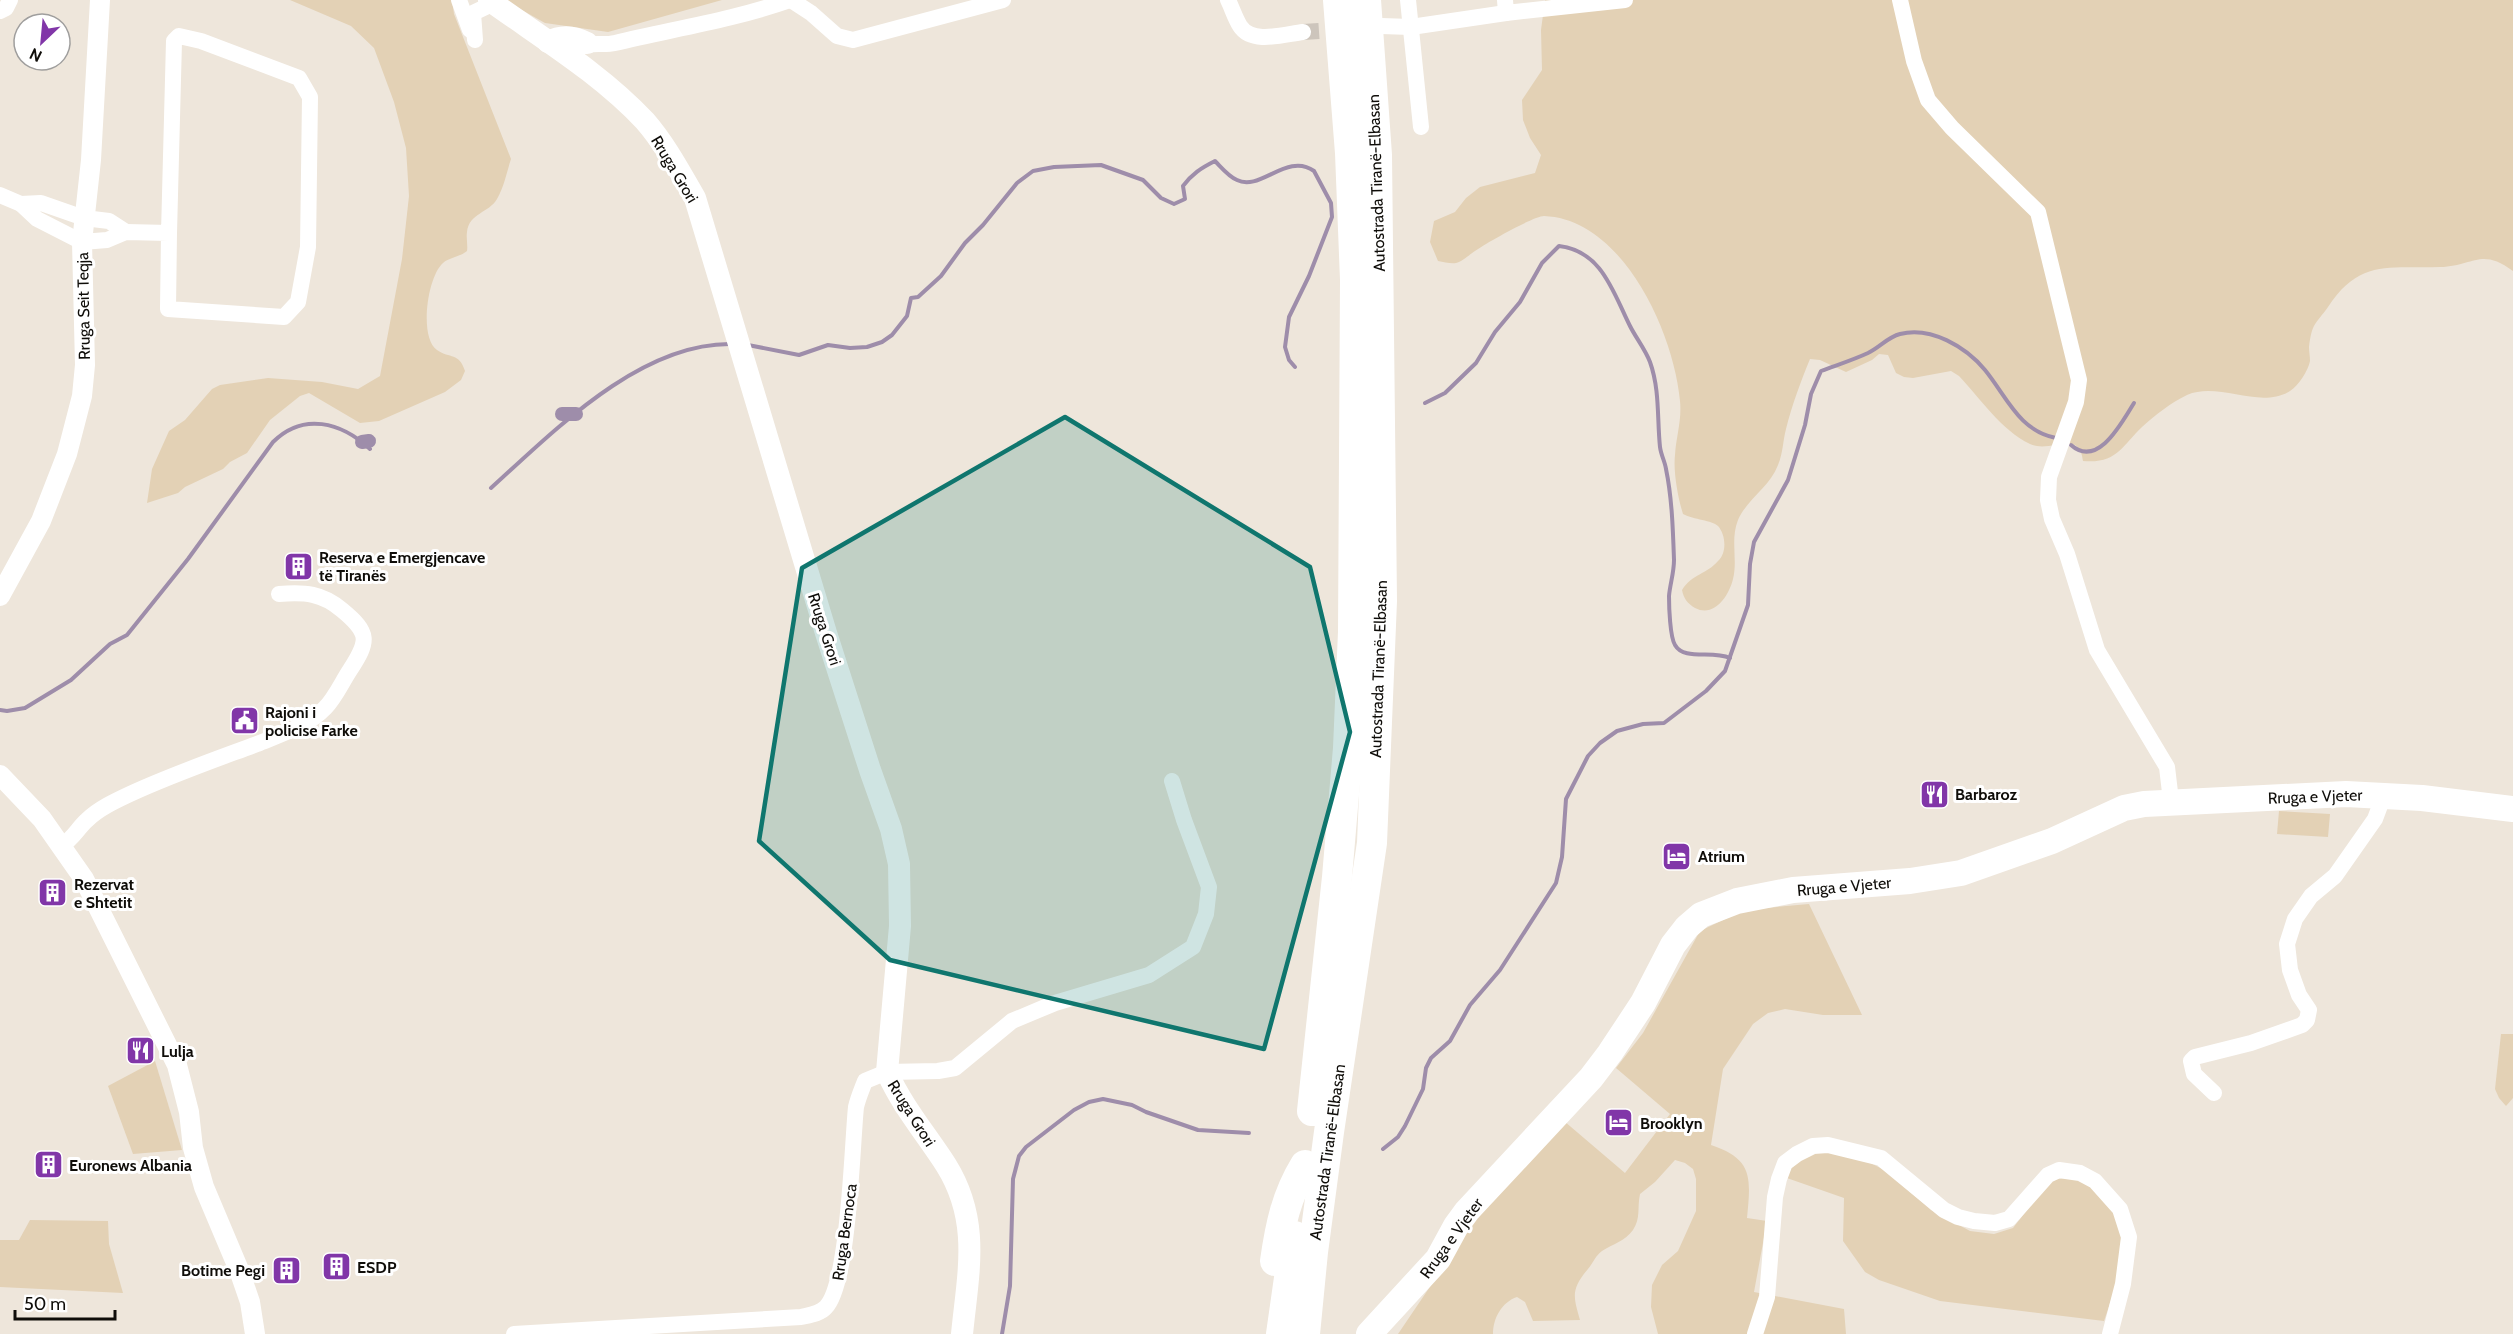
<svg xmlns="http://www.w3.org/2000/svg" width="2513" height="1334" font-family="Cabin,sans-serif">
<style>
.green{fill:#e3d1b5}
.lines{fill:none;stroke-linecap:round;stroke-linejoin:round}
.stream{stroke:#9e8daa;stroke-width:4}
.canal{stroke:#9e8daa;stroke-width:14}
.minor-tunnel{stroke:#cdc5bc;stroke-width:16;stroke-dasharray:16 8;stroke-linecap:butt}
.minor{stroke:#fff;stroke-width:16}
.tertiary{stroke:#fff;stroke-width:20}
.secondary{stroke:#fff;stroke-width:22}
.primary{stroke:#fff;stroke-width:26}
.motorway{stroke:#fff;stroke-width:30}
.marked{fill:#0f766e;fill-opacity:0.2;stroke:#0f766e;stroke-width:4.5;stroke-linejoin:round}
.labels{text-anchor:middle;stroke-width:6;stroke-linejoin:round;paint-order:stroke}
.street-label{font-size:16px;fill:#0f0d09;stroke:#fff}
.poi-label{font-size:16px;font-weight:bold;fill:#0f0d09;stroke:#fff;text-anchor:start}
</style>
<rect width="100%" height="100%" fill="#eee6db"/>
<g class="green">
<path d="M 290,0 L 452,0 L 454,14 L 511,159 C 507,171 504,187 497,199 C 489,213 469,213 467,232 C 466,238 468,245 467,251 C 460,257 450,257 443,263 C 427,277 419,338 437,350 C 450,359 459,352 465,371 L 461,380 L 445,392 L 379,421 L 360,423 L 309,393 L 300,396 L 270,420 L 247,453 L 230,462 L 223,469 L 185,487 L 178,493 L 147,503 L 152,469 L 169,431 L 185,420 L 212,389 L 220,385 L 268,378 L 322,382 L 358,389 L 380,376 L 402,259 L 409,196 L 406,148 L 394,102 L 374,48 L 351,26 Z"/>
<path d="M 504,0 L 722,0 L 608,32 L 545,23 Z"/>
<path d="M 1545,0 L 2513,0 L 2513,271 C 2481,247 2474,266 2440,267 C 2390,269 2360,258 2328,307 C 2315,325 2312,323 2309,347 C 2309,352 2310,356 2310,361 C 2308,371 2299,385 2290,391 C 2259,410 2219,381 2187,395 C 2172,402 2155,415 2142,427 C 2122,446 2117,464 2083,461 C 2079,428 2051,454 2030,444 C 2001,430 1980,398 1959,376 L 1951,371 L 1913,378 L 1904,377 L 1896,373 L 1888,355 L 1879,354 L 1872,360 L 1846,372 L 1820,360 L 1810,359 C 1801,381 1792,405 1786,429 C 1783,440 1783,453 1778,465 C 1770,487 1747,499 1738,520 C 1730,540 1738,560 1733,579 C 1729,596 1714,618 1695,608 C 1687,603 1684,599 1682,590 C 1692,574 1707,574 1718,561 C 1727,553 1726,535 1718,526 C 1712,520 1694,520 1683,514 C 1678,498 1673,471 1675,455 C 1676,437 1682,420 1680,401 C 1674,333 1623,219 1544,216 C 1534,216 1486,243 1475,251 C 1470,254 1462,262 1456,263 C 1451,264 1444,262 1438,261 L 1430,242 L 1434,221 L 1455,212 L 1466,198 L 1480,187 L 1535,173 L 1541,155 L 1530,138 L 1523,120 L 1522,100 L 1542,70 L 1541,30 Z"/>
<path d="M 2279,811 L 2330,814 L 2328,837 L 2277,834 Z"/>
<path d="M 1809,904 L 1862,1015 L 1823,1015 L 1785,1009 L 1768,1013 L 1753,1024 L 1723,1069 L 1711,1145 C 1753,1159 1751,1177 1747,1218 L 1767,1221 L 1754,1292 L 1844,1309 L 1846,1334 L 1658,1334 L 1651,1307 L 1652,1285 L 1662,1265 L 1678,1251 L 1696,1211 L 1696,1179 L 1693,1169 L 1685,1163 L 1675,1160 L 1655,1182 L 1640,1194 C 1637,1208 1641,1218 1633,1230 C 1625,1241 1613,1244 1602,1251 C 1596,1255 1593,1263 1588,1269 C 1571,1289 1573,1296 1580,1320 L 1533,1321 L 1525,1302 L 1517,1297 C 1502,1302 1493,1318 1493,1334 L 1398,1334 L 1482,1210 L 1564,1121 L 1625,1173 L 1670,1114 L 1616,1068 L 1643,1033 L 1700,931 L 1744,910 Z"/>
<path d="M 2501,1034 L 2513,1034 L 2513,1098 L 2506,1106 L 2499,1098 L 2495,1089 Z"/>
<path d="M 155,1061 L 182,1150 L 133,1154 L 108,1086 Z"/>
<path d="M 1836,1150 L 1863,1159 L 1886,1171 L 1931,1210 L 1970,1231 L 1994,1234 L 2013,1228 L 2051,1179 C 2058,1179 2068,1177 2075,1178 C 2098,1183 2122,1218 2124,1240 C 2125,1260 2111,1301 2104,1321 L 1940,1301 L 1879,1280 L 1865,1272 L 1843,1241 L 1844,1198 L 1784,1177 C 1795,1153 1813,1154 1836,1150 Z"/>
<path d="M 30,1220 L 108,1221 L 109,1244 L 123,1293 L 0,1287 L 0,1240 L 19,1240 Z"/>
</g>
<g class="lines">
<g class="stream">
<path d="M 748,345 L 799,355 L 828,345 L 850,348 L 867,347 L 882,342 L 892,335 L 907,316 L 911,298 L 918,297 L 941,276 L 965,243 L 983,225 L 1017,183 L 1033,171 L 1054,167 L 1101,165 L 1143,180 L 1161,198 L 1174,204 L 1185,199 L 1183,186 C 1192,174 1201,168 1215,161 C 1222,168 1228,176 1237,180 C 1260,192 1287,152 1314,171 L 1331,203 L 1332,217 L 1309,276 L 1289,317 L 1285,347 L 1289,360 L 1295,367"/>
<path d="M 1425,403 L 1445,393 L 1476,363 L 1495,332 L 1520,302 L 1542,263 L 1559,246 C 1602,251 1613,292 1630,326 C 1636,338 1645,349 1650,362 C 1660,390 1657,419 1660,447 C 1661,455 1665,462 1666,469 C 1672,498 1673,530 1674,560 C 1674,573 1670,584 1669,596 C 1669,607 1670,637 1675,645 C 1684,661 1712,650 1730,658"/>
<path d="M 2071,445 C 2098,469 2122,422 2134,403"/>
<path d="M 491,488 C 555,430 640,343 731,344"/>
<path d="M 0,710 L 7,711 L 25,708 L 71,680 L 110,644 L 127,635 L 188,559 L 273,442 C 303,412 341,422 370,449"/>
<path d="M 1383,1149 L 1398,1137 L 1405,1126 L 1423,1089 L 1426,1068 L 1431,1058 L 1450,1041 L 1470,1005 L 1500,970 L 1556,883 L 1562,857 L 1566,799 L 1588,756 L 1600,743 L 1617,731 L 1643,724 L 1664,723 L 1706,691 L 1725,671 L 1748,605 L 1750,564 L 1754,542 L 1788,480 L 1805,425 L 1811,394 L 1821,371 C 1837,365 1853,360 1868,353 C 1880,347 1888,337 1900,334 C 1931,326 1966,347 1985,370 C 2007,397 2019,431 2056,438"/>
<path d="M 1002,1334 L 1010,1286 L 1013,1179 L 1019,1156 L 1026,1147 L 1074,1110 L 1089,1102 L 1103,1099 L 1132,1105 L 1146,1112 L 1198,1130 L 1249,1133"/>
</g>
<g class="canal">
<path d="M 562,414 L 576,414"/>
<path d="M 362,442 L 369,441"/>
</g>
<path class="minor-tunnel" d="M 1303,32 L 1347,29"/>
<g class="minor">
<path d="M 459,0 L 470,30"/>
<path d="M 791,0 L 811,13 L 837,36 L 853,40 L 1003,0"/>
<path d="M 1228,0 C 1232,8 1235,18 1240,26 C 1252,45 1285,34 1303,32"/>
<path d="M 1408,0 L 1421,127"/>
<path d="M 1505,0 L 1506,13 L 1625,0"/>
<path d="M 1900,0 L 1914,61 L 1928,100 L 1952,128 L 2038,212 L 2079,380 L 2076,402 L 2049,477 L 2048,500 L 2052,519 L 2067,554 L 2097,650 L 2167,767 L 2171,801"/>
<path d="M 0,11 L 6,8 L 10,0"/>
<path d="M 1381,26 L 1411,27 L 1506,13"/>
<path d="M 475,40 L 473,13 L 494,3"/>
<path d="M 579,48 C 591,41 602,46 615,43 C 673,29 733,20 790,0"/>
<path d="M 0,195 L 21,204 L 37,219 L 82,242 L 107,240 L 126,232 L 169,233 L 174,41 L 179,36 L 201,41 L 299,78 L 310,97 L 308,247 L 298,302 L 284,317 L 168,309 L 169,233"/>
<path d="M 21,204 L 41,203 L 84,218 L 109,221 L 126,232"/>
<path d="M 62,845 C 73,839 77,829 87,820 C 98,809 115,801 130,794 C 171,775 214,760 257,744 C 279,735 308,726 325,708 C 335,698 342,682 350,670 C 369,641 370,633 342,610 C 322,593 305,592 279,594"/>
<path d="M 2214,1093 L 2194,1074 L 2191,1061 L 2195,1057 L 2251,1043 L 2302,1025 L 2307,1020 L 2309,1010 L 2299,995 L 2290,970 L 2287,944 L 2295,919 L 2311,896 L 2335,876 L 2375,819 L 2384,795"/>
<path d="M 514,1334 L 801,1317 C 810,1315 820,1314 826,1307 C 849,1283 852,1145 856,1107 C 858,1098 862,1089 865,1081 L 887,1072 L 938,1071 L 955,1068 L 1012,1021 L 1055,1003 L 1149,975 L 1193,947 L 1206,914 L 1209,887 L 1184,820 L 1172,781"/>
<path d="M 1755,1334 L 1767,1297 L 1775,1197 L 1779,1179 L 1785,1163 L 1797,1154 L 1813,1146 L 1828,1145 L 1881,1158 L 1944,1210 L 1958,1217 L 1974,1221 L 1995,1223 L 2009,1219 L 2048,1175 L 2059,1170 L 2080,1173 L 2095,1181 L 2120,1209 L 2129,1237 L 2123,1284 L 2110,1334"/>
</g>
<g class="tertiary">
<path d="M 0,596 L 41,521 L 67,454 L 82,396 L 85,365 L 82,242 L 91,160 L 100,0"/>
<path d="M 0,775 L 42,819 L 84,879 L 177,1065 L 189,1112 L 193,1148 L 204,1187 L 239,1270 L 250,1302 L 255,1334"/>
</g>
<g class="secondary">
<path d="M 489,0 C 543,39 600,73 645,121 C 665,144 680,172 695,198 L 826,633 L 870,770 L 891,829 L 899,864 L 900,926 L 887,1072 C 902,1106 926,1134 946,1165 C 981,1221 968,1273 962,1334"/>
<path d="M 548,42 C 561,35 574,36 587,43"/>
</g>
<path class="primary" d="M 1369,1334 L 1438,1259 L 1456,1226 L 1467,1211 L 1591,1078 L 1610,1053 L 1643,1003 L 1673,945 L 1687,927 L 1701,915 L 1737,901 L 1793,890 L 1910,881 L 1961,873 L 2052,841 L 2124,808 L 2144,804 L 2346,794 L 2422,798 L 2513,809"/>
<g class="motorway">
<path d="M 1312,1111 L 1337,877 L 1348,748 L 1353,632 L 1355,280 L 1350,153 L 1338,0"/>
<path d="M 1275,1261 C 1280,1226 1286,1196 1305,1165"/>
<path d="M 1281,1334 L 1295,1236"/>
<path d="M 1305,1334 L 1313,1252 L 1329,1132 L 1372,843 L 1382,601 L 1377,155 L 1366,0"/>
</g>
</g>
<path class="marked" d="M 1065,417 L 1310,567 L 1350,732 L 1264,1049 L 890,960 L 759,841 L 802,568 Z"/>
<defs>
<symbol id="building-square" viewBox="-11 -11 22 22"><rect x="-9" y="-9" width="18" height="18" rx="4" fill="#8136a8" stroke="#fff"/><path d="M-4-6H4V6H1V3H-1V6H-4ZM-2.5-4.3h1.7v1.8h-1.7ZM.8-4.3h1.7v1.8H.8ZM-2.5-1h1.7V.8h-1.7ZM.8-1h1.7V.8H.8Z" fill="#fff"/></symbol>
<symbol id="civic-square" viewBox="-11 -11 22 22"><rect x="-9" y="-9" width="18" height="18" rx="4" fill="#8136a8" stroke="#fff"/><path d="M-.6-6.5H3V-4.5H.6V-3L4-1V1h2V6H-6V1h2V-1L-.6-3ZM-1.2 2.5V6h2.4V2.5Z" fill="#fff"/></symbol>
<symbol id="restaurant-square" viewBox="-11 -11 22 22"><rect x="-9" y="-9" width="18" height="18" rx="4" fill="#8136a8" stroke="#fff"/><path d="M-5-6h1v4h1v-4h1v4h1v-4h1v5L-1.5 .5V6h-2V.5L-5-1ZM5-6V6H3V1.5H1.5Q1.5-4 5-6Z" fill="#fff"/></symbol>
<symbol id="hotel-square" viewBox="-11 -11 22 22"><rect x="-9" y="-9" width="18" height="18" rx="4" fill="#8136a8" stroke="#fff"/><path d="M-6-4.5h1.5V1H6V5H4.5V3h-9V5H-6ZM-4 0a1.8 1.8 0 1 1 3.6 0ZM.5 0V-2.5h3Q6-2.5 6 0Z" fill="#fff"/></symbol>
</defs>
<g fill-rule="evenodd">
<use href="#building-square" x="282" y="550" width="33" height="33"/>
<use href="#civic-square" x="228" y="704" width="33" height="33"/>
<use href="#restaurant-square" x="1918" y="778" width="33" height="33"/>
<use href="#hotel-square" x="1660" y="840" width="33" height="33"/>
<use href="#building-square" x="36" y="876" width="33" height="33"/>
<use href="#restaurant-square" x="124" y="1034" width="33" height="33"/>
<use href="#hotel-square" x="1602" y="1106" width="33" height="33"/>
<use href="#building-square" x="32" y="1148" width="33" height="33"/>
<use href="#building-square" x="320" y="1250" width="33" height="33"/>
<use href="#building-square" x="270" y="1254" width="33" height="33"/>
</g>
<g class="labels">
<g class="street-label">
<text transform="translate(675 169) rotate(59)" y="6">Rruga Grori</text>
<text transform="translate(1376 183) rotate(-92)" y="6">Autostrada Tiranë-Elbasan</text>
<text transform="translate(83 306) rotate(-91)" y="6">Rruga Seit Teqja</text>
<text transform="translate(825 629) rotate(72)" y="6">Rruga Grori</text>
<text transform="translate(1378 669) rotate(-88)" y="6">Autostrada Tiranë-Elbasan</text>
<text transform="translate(2315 796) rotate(-2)" y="6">Rruga e Vjeter</text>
<text transform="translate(1844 886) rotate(-5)" y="6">Rruga e Vjeter</text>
<text transform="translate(912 1113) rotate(58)" y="6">Rruga Grori</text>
<text transform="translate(1327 1152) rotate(-82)" y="6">Autostrada Tiranë-Elbasan</text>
<text transform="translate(844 1232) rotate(-82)" y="6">Rruga Bernoca</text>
<text transform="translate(1451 1238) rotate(-54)" y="6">Rruga e Vjeter</text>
</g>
<g class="poi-label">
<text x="319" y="563">Reserva e Emergjencave<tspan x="319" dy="18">të Tiranës</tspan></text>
<text x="265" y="718">Rajoni i<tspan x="265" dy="18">policise Farke</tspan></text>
<text x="1955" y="800">Barbaroz</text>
<text x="1698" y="862">Atrium</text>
<text x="74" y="890">Rezervat<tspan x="74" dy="18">e Shtetit</tspan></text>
<text x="161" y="1057">Lulja</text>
<text x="1640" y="1129">Brooklyn</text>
<text x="69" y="1171">Euronews Albania</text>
<text x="357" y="1273">ESDP</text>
<text x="265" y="1276" text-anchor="end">Botime Pegi</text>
</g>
</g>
<g transform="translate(42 42) rotate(206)"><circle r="28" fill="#ffffff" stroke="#9f9e9d" stroke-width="1.5"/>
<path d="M0-4.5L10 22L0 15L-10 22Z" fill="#8136a8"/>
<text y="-9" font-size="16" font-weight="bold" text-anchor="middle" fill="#0f0d09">N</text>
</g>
<path d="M15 1310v9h100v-9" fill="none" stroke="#0f0d09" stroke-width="3"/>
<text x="24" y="1310" font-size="18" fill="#0f0d09" stroke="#ffffff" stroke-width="4.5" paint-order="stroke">50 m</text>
</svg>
